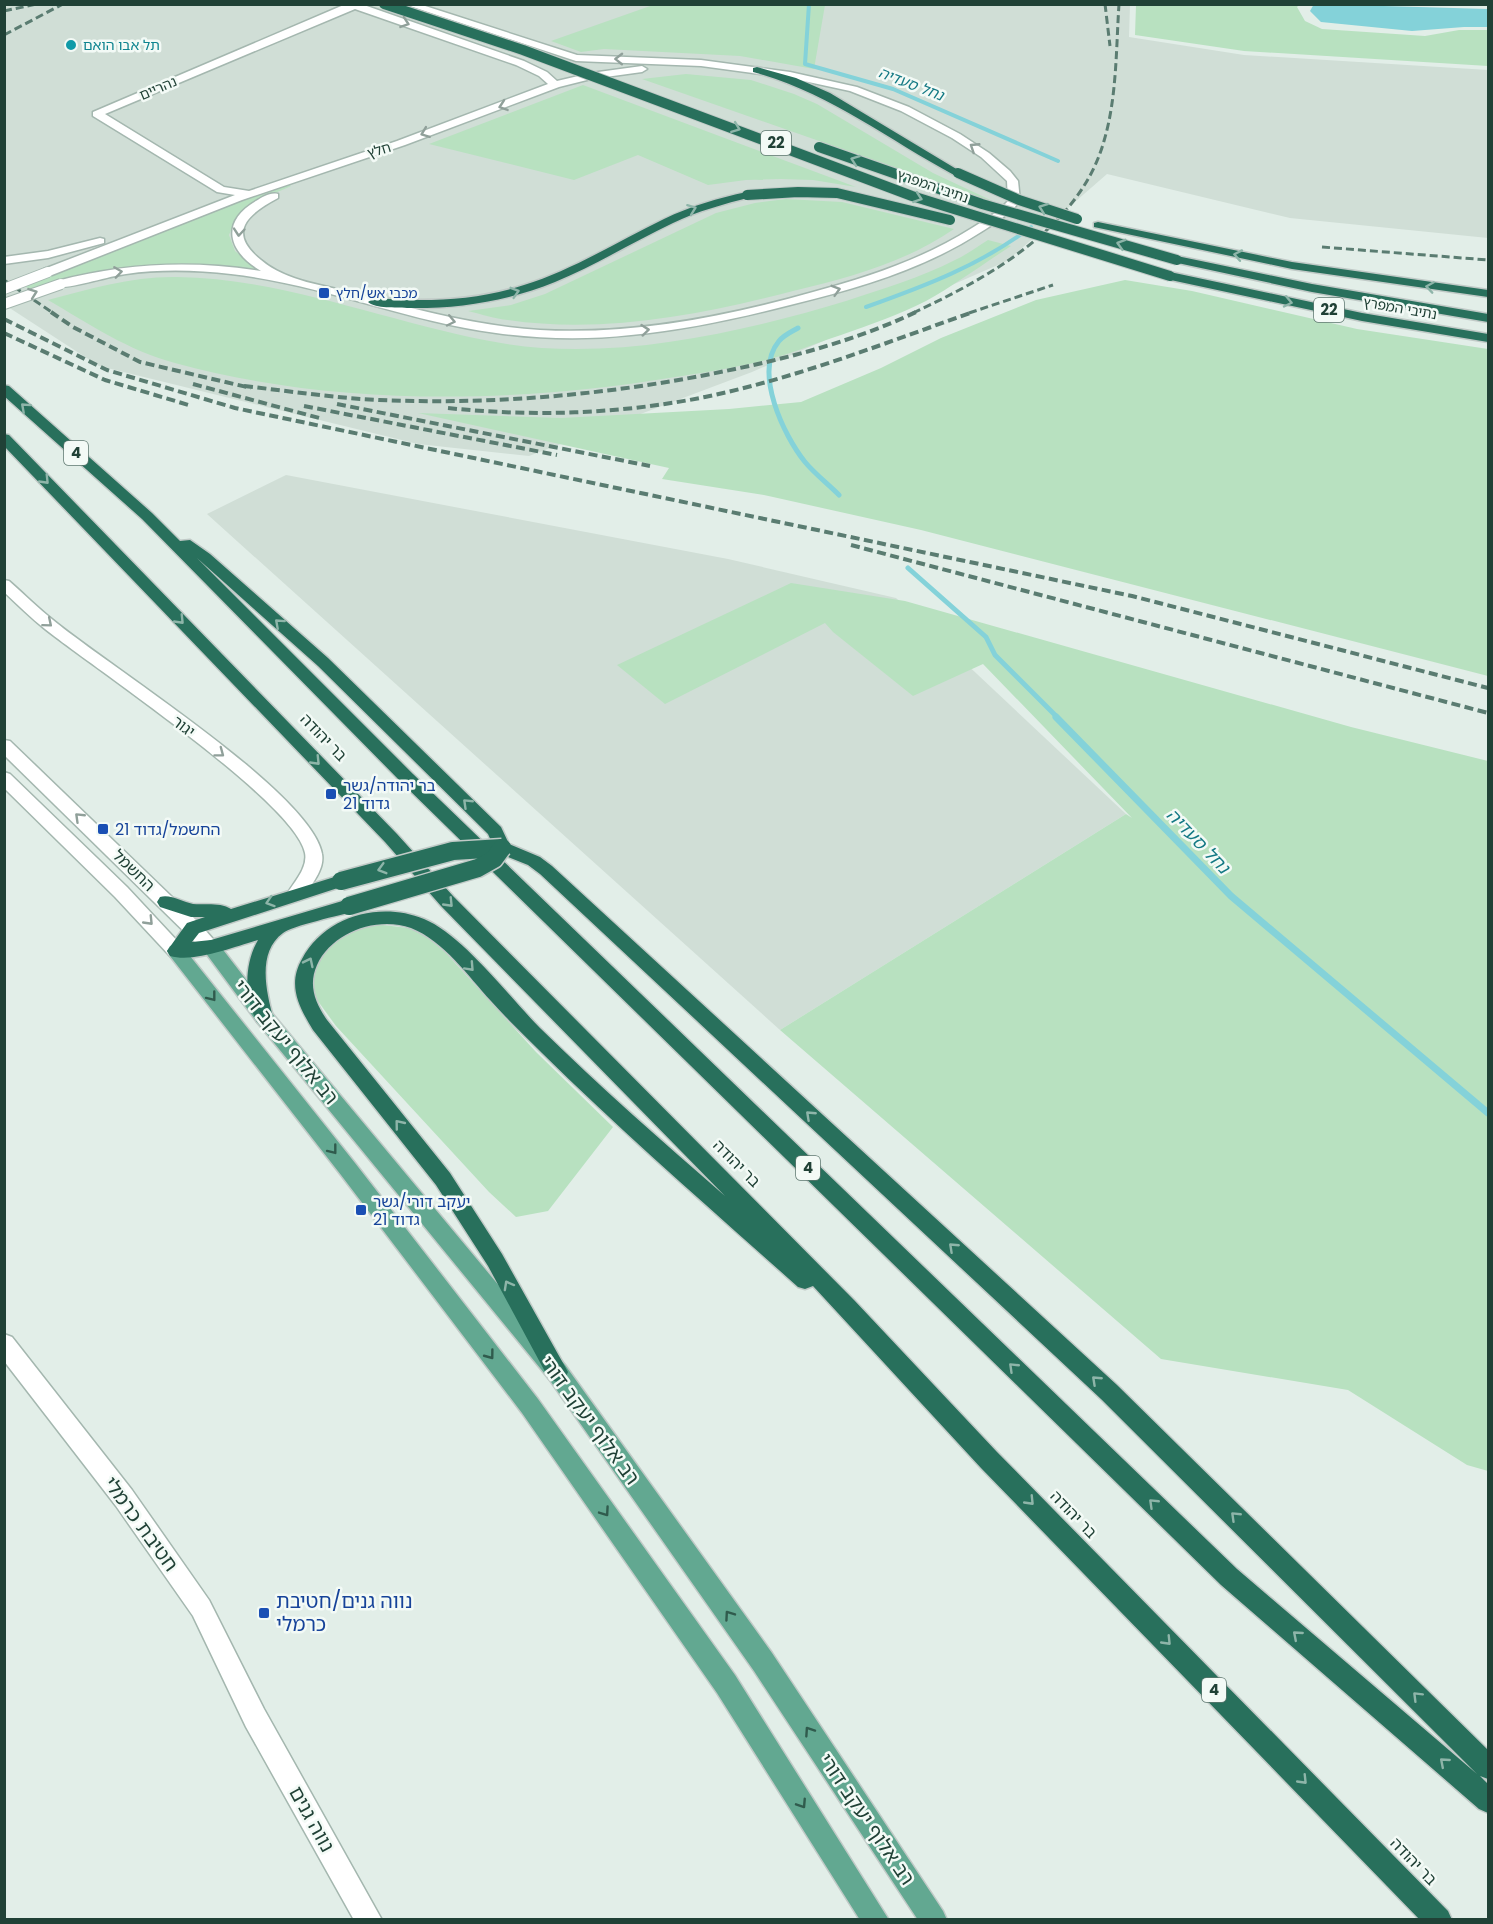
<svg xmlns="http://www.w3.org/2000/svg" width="1493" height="1924" font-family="Poppins,'Noto Sans Hebrew',sans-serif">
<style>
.built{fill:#d0ded6}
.green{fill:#b8e1c0}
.water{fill:#84d2d9}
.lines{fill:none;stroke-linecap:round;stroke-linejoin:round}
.stream-far2{stroke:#84d2d9;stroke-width:4}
.stream-far1{stroke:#84d2d9;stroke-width:5}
.stream{stroke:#84d2d9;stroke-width:7}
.minor-casing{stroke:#a4b7af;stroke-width:3}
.major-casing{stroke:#c1cac7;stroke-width:3}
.highway-casing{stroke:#c1cac7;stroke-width:3}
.minor{fill:#fff;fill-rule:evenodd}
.major{fill:#62a891;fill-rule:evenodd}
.highway{fill:#28705c;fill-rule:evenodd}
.rail-far1{stroke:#5a7c71;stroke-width:3;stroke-dasharray:8 4;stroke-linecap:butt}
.rail{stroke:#5a7c71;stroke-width:4;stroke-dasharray:9 4.5;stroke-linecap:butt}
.minor-bridge-casing{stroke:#a4b7af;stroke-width:12;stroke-linecap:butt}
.highway-bridge-far1-casing{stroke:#c1cac7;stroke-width:12;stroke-linecap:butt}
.highway-bridge-casing{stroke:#c1cac7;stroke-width:21;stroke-linecap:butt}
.minor-bridge{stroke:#fff;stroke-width:10}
.highway-bridge-far1{stroke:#28705c;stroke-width:10}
.highway-bridge{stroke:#28705c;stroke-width:18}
.oneway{stroke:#90a09a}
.oneway2{stroke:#8eb5a9}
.oneway3{stroke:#305b4d}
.culture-dot{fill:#0f9aa8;stroke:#f3faf6;stroke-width:2}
.transit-dot{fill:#1a4fb4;stroke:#f3faf6;stroke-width:2}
.labels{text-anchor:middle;stroke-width:5;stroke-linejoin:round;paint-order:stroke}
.far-culture-label{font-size:14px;fill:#0d838f;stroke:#f3faf6;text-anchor:start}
.far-street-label{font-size:14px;fill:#204136;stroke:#f3faf6}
.far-transit-label{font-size:14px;fill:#164399;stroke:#f3faf6;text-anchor:start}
.far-water-label{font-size:15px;font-style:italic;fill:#137984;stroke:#f3faf6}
.shield{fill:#f3faf6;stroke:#5f7870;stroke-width:1.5}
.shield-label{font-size:15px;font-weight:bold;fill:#204136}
.street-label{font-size:16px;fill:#204136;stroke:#f3faf6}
.transit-label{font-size:16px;fill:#164399;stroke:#f3faf6;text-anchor:start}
.water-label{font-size:18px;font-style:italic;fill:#137984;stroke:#f3faf6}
.near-street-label{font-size:20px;fill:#204136;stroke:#f3faf6}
.near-transit-label{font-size:20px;fill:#164399;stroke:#f3faf6;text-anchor:start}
</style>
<rect width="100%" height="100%" fill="#e2eee8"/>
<g class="built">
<path d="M 4,5 L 1130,5 L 1129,37 L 1244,55 L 1488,70 L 1488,238 L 1290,218 L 1107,174 L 1007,261 L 752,372 L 529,456 L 418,444 L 99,366 L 5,305 Z"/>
<path d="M 286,475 L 728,559 L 896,598 L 1126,814 L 780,1030 L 207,514 Z"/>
</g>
<g class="green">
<path d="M 653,5 L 825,5 L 814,69 L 740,56 L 604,49 L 581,52 L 551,41 Z"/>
<path d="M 1136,5 L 1299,5 L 1297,7 L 1305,21 L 1322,29 L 1425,36 L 1459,30 L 1488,30 L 1488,66 L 1244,51 L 1135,35 Z"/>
<path d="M 686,74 L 751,80 L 794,94 L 817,104 L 933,173 L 999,204 L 642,79 Z"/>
<path d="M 583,85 L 856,187 L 813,180 L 781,179 L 746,180 L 708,185 L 638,155 L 574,180 L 429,144 Z"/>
<path d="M 287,183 L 291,186 C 261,200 242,202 229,235 L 235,251 L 259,270 L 254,271 C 179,255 102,267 30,290 L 24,285 Z"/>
<path d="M 786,199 L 842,202 L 954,229 C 904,263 851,277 793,291 C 701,315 603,334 508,320 C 495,319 481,314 468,311 L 511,305 L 545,294 L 716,213 L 755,203 Z"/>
<path d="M 988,240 L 1011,246 C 983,264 955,285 926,301 C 899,315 869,325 841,335 C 822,341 803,349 784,355 C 747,366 707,372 669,378 C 510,404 332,406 175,363 C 129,351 89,324 48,300 C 89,289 134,276 177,277 C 285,278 395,325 501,343 C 611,362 740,333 846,301 C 882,289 920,278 955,260 C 966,255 977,247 988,240 Z"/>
<path d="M 1125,280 L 1192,291 L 1357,329 L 1488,349 L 1488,676 L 921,530 L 764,495 L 662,479 L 669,468 L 418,413 L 561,418 L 729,409 L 801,402 L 881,368 L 941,338 L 1036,300 Z"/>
<path d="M 791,583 L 905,601 L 1351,727 L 1488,761 L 1488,1471 L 1467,1465 L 1348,1390 L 1161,1359 L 780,1030 L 1126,814 L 1132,818 L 983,664 L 913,696 L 833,632 L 825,623 L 665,704 L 617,665 Z"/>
<path d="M 374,924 L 409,928 L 427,937 L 446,953 L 536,1052 L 613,1127 L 548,1211 L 516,1217 L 489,1192 L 336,1026 L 312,993 L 314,974 L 322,950 L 345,931 Z"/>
</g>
<path class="water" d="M 1314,4 L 1488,9 L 1488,27 L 1464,27 L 1412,31 L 1321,22 L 1310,11 Z"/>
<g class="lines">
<g class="stream-far2">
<path d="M 809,4 L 805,64 L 893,89 L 1058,161"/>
<path d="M 866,307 C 925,286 981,265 1031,227"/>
</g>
<g class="stream-far1">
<path d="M 798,328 C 791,332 784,335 779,341 C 753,372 784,436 805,462 C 815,474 828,484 839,495"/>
<path d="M 908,568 L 986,637 L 995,655 L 1058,718"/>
</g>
<path class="stream" d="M 1056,717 L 1231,896 L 1488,1113"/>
<defs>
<g id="minor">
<path d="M 346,4 L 361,4 L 524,61 L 547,72 L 557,81 L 591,73 L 642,66 L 647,69 L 642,72 L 591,79 L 559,87 L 405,145 L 242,200 L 52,275 L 44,275 L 44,269 L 235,195 L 217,192 L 93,116 L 93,112 ZM 355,9 L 516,65 L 539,76 L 548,84 L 397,141 L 249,191 L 224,187 L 105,114 Z"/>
<path d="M 404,4 L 419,4 L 577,55 L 701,60 L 790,72 L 857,87 L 909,107 L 960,134 L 989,153 L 1010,171 L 1018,181 L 1020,201 C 1009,215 995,223 981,232 C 924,269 859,288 794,304 C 740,318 686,330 631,335 C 586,340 540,339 496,333 C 406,321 321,284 231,274 C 196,270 161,269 126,274 C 109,276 70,289 57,287 L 57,281 C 126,263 191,260 261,271 C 229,252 219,223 256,201 C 263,197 270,192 278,194 L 278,198 C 248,214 226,232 261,260 C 287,282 324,285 358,294 C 417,310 478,326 540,330 C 632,335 725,317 813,292 C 869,277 923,259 972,228 C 985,220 998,212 1008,201 L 1007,181 L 981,157 L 952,138 L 901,111 L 850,91 L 790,78 L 701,66 L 576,61 Z"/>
<path d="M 100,238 L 104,239 L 104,243 L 48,258 L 4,264 L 4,257 L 48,251 Z"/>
<path d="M 4,580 L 9,581 C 24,594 38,608 53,620 C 107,665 312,793 322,854 C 325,870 310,886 302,899 L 296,900 L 290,899 L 287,894 C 294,882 308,868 305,853 C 295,802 94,668 45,629 C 31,618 18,605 4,592 Z"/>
<path d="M 4,740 L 10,741 L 199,923 L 220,947 L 217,952 L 211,954 L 205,952 L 4,755 Z"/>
<path d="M 4,772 L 10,774 L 127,887 L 182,946 L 185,951 L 182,956 L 176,958 L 170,956 L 115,897 L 4,788 Z"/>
<path d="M 4,1334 L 12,1337 L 132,1490 L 209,1600 L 264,1709 L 382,1920 L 354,1920 L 246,1727 L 193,1616 L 116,1506 L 4,1361 Z"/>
</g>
<g id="major">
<path d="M 211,940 L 217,942 L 271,1012 L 565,1365 L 772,1653 L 943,1911 L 947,1920 L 918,1920 L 754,1671 L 549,1379 L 257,1022 L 205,952 L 202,947 L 205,942 Z"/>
<path d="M 176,944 L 182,946 L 355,1163 L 538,1399 L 735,1675 L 889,1920 L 860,1920 L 717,1693 L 522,1413 L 341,1175 L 170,956 L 167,951 L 170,946 Z"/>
</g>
<g id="highway">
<path d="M 757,67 L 796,78 L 830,93 L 963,173 L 958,176 L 954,175 C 887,139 828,92 753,72 L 753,68 Z"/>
<path d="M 747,192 L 751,193 L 751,197 C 724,204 698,211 673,223 C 633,242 596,265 555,282 C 508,301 457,309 407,308 C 396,307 376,309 368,302 L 374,298 C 425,302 475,301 524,285 C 573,270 618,241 664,219 C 691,206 718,198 747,192 Z"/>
<path d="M 1098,222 L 1292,262 L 1488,290 L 1488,297 L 1292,269 L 1094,227 L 1094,223 Z"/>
<path d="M 1177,256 L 1312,284 L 1488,314 L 1488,322 L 1312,292 L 1173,262 L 1171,260 Z"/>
<path d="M 1170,272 L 1362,313 L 1488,334 L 1488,342 L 1362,321 L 1166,279 L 1164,276 Z"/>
<path d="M 4,385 L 9,386 L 152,513 L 180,541 L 190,540 L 210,554 L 328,658 L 501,827 L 509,844 L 540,857 L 552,866 L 1117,1385 L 1488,1750 L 1488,1779 L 1480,1776 L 1488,1784 L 1488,1813 L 1479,1809 L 1221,1585 L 401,782 L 142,519 L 4,396 ZM 197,558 L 318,666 L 488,834 L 496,852 L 528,865 L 540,874 L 1101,1399 L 1477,1774 L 1237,1569 L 413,774 Z"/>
<path d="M 4,434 L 9,435 L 397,834 L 453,896 L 854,1300 L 997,1452 L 1448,1911 L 1452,1920 L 1420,1920 L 981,1468 L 813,1286 L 805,1289 L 798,1287 C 712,1210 624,1134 542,1053 C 525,1036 507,1019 491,1001 C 468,976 444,941 411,928 C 377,916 332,932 317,965 C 308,985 315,1003 327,1020 L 450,1173 L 502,1254 L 568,1372 L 565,1379 L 557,1382 L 549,1379 L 488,1266 L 436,1185 L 313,1030 C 299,1007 287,985 302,959 C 325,916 380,901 424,919 C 463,935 509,997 540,1028 C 599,1086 662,1141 725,1196 L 441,906 L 385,842 L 4,446 Z"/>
<path d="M 341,875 L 347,877 L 350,881 L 347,885 L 199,933 L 192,942 L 211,940 L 349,899 L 355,901 L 358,906 L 355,911 C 342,915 291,926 283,933 C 257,952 266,991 273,1017 L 271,1022 L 264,1024 L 257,1022 C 244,997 244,964 258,940 C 234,947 194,963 170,956 L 167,951 L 187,923 L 205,917 L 191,917 L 160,907 L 157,902 L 160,897 C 171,894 182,902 193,904 C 205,905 221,902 231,909 Z"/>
</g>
</defs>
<use href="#minor" class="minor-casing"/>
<use href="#major" class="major-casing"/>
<use href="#highway" class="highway-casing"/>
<use href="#minor" class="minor"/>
<use href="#major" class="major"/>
<use href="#highway" class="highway"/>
<g class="rail-far1">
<path d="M 1105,4 L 1110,46"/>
<path d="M 4,11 L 37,4"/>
<path d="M 4,35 L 63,4"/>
<path d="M 1322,247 L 1488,260"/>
<path d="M 4,280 L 53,313"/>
<path d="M 913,313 C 990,277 1080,227 1104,141 C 1117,97 1116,49 1119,4"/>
<path d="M 969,313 L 1053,285"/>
</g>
<g class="rail">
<path d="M 51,312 L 73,327 L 140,362 L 251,388"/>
<path d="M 4,319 L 107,370 L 235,408 L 1132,596 L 1488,688"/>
<path d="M 4,333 L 105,380 L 192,406"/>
<path d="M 193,384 L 323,419"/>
<path d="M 244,386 C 289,391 334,398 379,400 C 499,405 618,394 735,369 C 797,356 859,339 916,312"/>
<path d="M 337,404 L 650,466"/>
<path d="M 304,406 L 557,455"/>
<path d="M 448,408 C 534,417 620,414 705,397 C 797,378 885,343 973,312"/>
<path d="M 851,545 L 1488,713"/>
</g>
<defs>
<g id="minor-bridge">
<path d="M 4,289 L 48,272"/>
<path d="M 4,304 L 61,284"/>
</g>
<g id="highway-bridge-far1">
<path d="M 384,4 L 523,50 L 912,196 L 1170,276"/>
<path d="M 819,147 L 982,204 L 1177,260"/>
<path d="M 958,173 L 1019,200 L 1077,219"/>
<path d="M 747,195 L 798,192 L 837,193 L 950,220"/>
</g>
<g id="highway-bridge">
<path d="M 341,881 L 453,851 L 502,848"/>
<path d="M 349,906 L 478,868 L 494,859 L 502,848"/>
</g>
</defs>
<use href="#minor-bridge" class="minor-bridge-casing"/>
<use href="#highway-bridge-far1" class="highway-bridge-far1-casing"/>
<use href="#highway-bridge" class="highway-bridge-casing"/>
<use href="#minor-bridge" class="minor-bridge"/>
<use href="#highway-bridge-far1" class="highway-bridge-far1"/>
<use href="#highway-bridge" class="highway-bridge"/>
</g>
<defs><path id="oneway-chevron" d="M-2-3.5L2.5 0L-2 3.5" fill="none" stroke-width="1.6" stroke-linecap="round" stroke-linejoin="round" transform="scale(1.5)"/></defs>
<g class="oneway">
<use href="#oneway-chevron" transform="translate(405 23) rotate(19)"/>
<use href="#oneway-chevron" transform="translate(619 59) rotate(-179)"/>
<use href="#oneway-chevron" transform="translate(503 106) rotate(161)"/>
<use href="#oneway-chevron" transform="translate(425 133) rotate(159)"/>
<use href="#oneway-chevron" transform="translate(974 147) rotate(-147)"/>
<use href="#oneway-chevron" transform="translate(239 232) rotate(95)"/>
<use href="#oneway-chevron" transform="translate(118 272) rotate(-8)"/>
<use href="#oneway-chevron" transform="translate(836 290) rotate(-16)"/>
<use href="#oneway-chevron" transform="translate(33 293) rotate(-20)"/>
<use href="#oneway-chevron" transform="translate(451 321) rotate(12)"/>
<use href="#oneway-chevron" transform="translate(645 330) rotate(-6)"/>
<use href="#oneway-chevron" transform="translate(48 623) rotate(40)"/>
<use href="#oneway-chevron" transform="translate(220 753) rotate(37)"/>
<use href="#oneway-chevron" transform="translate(79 817) rotate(-136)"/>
<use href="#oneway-chevron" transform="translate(149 921) rotate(46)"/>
</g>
<g class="oneway2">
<use href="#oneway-chevron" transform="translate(736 128) rotate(21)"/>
<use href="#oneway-chevron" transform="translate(855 160) rotate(-160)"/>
<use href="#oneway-chevron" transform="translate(918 198) rotate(19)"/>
<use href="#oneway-chevron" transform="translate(1043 208) rotate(-160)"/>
<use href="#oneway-chevron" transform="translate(692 209) rotate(-21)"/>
<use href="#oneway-chevron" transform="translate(1121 244) rotate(-164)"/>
<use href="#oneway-chevron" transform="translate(1238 255) rotate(-169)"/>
<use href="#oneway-chevron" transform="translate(1430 287) rotate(-172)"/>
<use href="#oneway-chevron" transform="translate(515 292) rotate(-17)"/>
<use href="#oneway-chevron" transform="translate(1288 302) rotate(12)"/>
<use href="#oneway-chevron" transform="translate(25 407) rotate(-138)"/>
<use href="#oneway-chevron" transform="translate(45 480) rotate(46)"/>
<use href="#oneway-chevron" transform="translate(180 620) rotate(46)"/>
<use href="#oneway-chevron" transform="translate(279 623) rotate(-138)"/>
<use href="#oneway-chevron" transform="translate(316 761) rotate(46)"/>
<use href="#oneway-chevron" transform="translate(467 803) rotate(-136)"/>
<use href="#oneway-chevron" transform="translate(382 869) rotate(164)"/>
<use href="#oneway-chevron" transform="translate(270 902) rotate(162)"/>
<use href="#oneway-chevron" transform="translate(449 903) rotate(46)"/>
<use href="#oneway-chevron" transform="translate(309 962) rotate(-64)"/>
<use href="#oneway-chevron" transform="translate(470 967) rotate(47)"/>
<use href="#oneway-chevron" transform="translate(810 1115) rotate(-137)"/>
<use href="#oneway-chevron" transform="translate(399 1124) rotate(-129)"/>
<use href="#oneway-chevron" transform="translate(953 1247) rotate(-137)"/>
<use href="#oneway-chevron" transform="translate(508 1285) rotate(-119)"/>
<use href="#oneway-chevron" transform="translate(1013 1367) rotate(-136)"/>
<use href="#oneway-chevron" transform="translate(1096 1380) rotate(-137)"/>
<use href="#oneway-chevron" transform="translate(1030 1501) rotate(46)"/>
<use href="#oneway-chevron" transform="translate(1153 1503) rotate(-136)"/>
<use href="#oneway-chevron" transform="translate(1235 1516) rotate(-136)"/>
<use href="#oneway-chevron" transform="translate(1297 1635) rotate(-139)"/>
<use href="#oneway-chevron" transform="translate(1167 1641) rotate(46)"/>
<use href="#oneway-chevron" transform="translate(1417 1696) rotate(-135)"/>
<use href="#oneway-chevron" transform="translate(1444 1762) rotate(-139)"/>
<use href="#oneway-chevron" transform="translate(1303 1780) rotate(46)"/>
</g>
<g class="oneway3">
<use href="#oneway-chevron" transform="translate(212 997) rotate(52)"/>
<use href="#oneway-chevron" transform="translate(333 1150) rotate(52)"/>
<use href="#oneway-chevron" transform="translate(490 1355) rotate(53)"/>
<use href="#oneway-chevron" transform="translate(605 1512) rotate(55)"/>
<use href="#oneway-chevron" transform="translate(729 1615) rotate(-125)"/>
<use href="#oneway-chevron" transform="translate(809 1731) rotate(-124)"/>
<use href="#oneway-chevron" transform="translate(802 1804) rotate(57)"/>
</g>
<circle class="culture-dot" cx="71" cy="45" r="6"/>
<g class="transit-dot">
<rect x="318" y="287" width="12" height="12" rx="3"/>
<rect x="325" y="788" width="12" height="12" rx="3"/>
<rect x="97" y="823" width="12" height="12" rx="3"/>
<rect x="355" y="1204" width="12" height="12" rx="3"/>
<rect x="258" y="1607" width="12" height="12" rx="3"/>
</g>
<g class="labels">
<g class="far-culture-label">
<text x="83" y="50">תל אבו הואם</text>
</g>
<g class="far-street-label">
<text transform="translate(158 88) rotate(-23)" y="5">נהריים</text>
<text transform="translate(379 150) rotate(-17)" y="5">חלץ</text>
<text transform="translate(933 186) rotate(19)" y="5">נתיבי המפרץ</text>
<text transform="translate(1400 308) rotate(10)" y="5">נתיבי המפרץ</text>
</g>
<g class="far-transit-label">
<text x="336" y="298">מכבי אש/חלץ</text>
</g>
<g class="far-water-label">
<text transform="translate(911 84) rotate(21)" y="5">נחל סעדיה</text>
</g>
<g class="shield">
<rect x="761" y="131" width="30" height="24" rx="4.5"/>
<rect x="1314" y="298" width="30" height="24" rx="4.5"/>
<rect x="64" y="441" width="24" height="24" rx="4.5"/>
<rect x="796" y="1156" width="24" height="24" rx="4.5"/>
<rect x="1202" y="1678" width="24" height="24" rx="4.5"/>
</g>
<g class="shield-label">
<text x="776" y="148">22</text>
<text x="1329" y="315">22</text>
<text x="76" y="458">4</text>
<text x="808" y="1173">4</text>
<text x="1214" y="1695">4</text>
</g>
<g class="street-label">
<text transform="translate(184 726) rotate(37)" y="6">יגור</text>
<text transform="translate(324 737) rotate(46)" y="6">בר יהודה</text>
<text transform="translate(134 870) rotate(44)" y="6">החשמל</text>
<text transform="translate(737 1163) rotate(45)" y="6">בר יהודה</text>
<text transform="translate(1074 1514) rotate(46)" y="6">בר יהודה</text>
<text transform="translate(1414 1861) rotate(46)" y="6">בר יהודה</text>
</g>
<g class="transit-label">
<text x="343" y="791">בר יהודה/גשר<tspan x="343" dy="18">גדוד 21</tspan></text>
<text x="115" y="835">החשמל/גדוד 21</text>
<text x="373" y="1207">יעקב דורי/גשר<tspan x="373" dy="18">גדוד 21</tspan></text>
</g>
<g class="water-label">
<text transform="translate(1198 841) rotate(46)" y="6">נחל סעדיה</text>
</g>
<g class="near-street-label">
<text transform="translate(286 1042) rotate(51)" y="7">רב אלוף יעקב דורי</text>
<text transform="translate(590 1420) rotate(54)" y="7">רב אלוף יעקב דורי</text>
<text transform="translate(141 1524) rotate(54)" y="7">חטיבת כרמלי</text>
<text transform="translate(312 1819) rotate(61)" y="7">נווה גנים</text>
<text transform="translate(867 1819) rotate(56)" y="7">רב אלוף יעקב דורי</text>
</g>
<g class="near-transit-label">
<text x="276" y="1608">נווה גנים/חטיבת<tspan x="276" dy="23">כרמלי</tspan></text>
</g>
</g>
<rect width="1493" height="1924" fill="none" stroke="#204136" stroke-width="12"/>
</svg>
